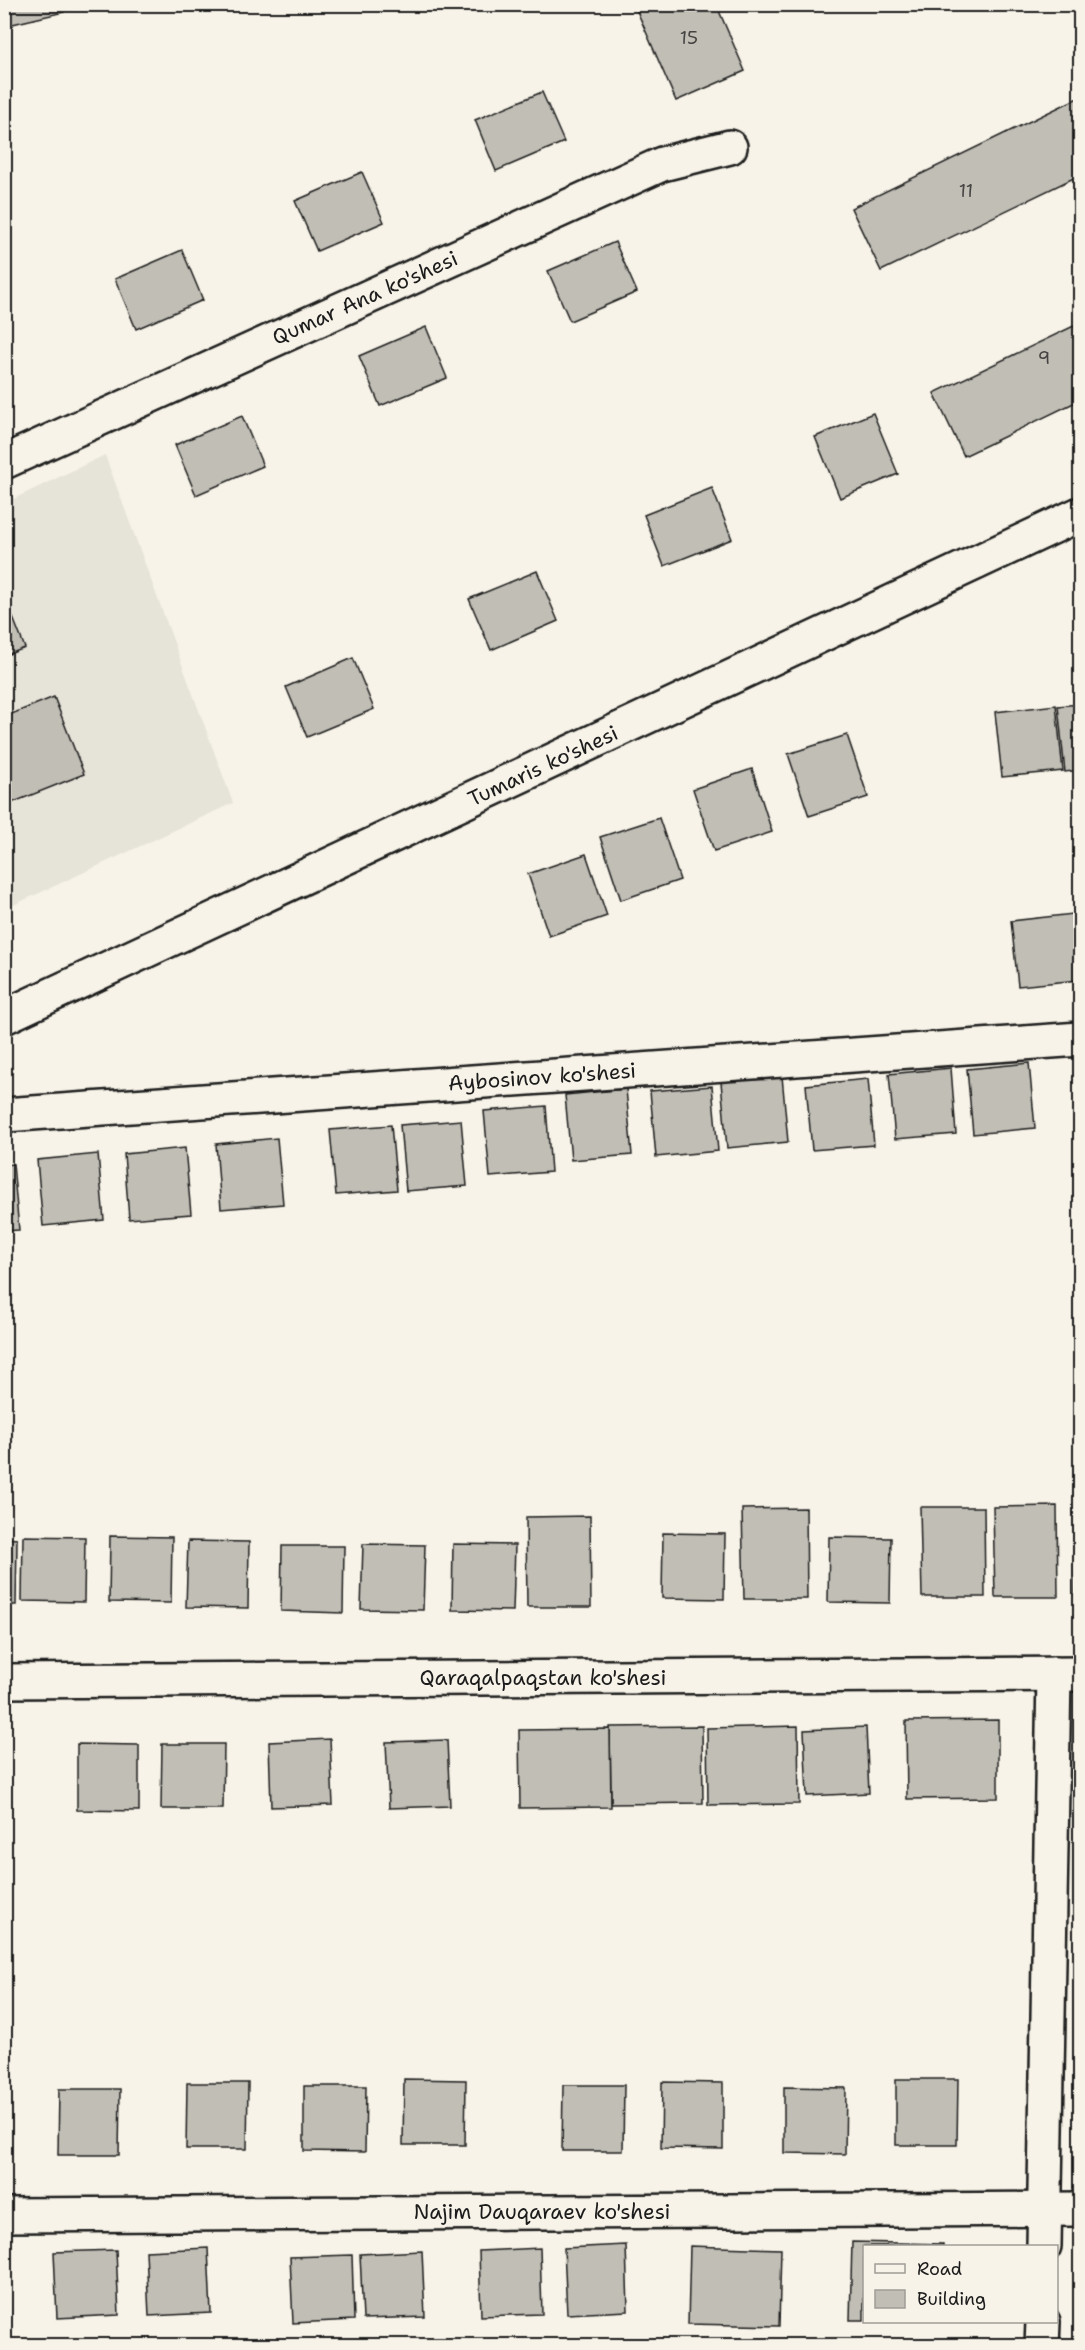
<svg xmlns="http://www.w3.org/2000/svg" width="1085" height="2350" font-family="'Shantell Sans',sans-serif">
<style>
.built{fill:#e6e3d9}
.building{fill:#c0beb5;stroke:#1c1c1c;stroke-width:1.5}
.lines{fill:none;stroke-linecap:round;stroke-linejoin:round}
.minor-casing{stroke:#1c1c1c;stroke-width:38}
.minor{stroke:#f7f3e8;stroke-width:33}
.labels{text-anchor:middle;stroke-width:4.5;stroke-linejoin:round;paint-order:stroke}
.number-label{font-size:18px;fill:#454442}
.street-label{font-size:21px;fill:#1c1c1c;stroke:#f7f3e8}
</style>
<rect width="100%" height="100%" fill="#f7f3e8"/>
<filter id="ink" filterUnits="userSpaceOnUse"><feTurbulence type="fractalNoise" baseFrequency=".0167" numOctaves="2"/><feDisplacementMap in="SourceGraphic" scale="12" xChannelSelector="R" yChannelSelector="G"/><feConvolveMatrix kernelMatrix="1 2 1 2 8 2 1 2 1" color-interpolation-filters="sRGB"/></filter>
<g filter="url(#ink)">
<path class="built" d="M 105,455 L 233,803 L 5,909 L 5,503 Z"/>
<g class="building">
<path d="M 4,4 L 62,4 L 64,12 L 4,26 Z"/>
<path d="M 634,4 L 716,4 L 745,71 L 676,101 Z"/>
<path d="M 542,92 L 564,142 L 496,171 L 475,120 Z"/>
<path d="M 1080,97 L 1080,175 L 881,271 L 851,208 Z"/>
<path d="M 362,172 L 384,222 L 317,251 L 295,201 Z"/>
<path d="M 615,242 L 637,292 L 570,321 L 548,271 Z"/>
<path d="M 182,250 L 203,300 L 136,329 L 115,279 Z"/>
<path d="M 1080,323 L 1080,400 L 964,456 L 934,393 Z"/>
<path d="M 426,327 L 447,378 L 380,406 L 359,356 Z"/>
<path d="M 873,413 L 898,474 L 840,498 L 815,437 Z"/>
<path d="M 242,416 L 263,466 L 196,495 L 175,445 Z"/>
<path d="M 712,488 L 732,539 L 664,566 L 644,515 Z"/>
<path d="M 537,571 L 558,621 L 491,650 L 469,599 Z"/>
<path d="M 4,595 L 25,648 L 4,656 Z"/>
<path d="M 353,658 L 374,709 L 307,737 L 286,687 Z"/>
<path d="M 54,697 L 84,774 L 4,806 L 4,717 Z"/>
<path d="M 1080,704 L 1080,770 L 1065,772 L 1058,706 Z"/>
<path d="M 1056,705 L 1063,771 L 1002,777 L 995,712 Z"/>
<path d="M 847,735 L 868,797 L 809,816 L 788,754 Z"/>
<path d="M 752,769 L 772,832 L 714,851 L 693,789 Z"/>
<path d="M 659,818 L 680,880 L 621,900 L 600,837 Z"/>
<path d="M 586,854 L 607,916 L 549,936 L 528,874 Z"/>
<path d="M 1073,914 L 1079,980 L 1018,986 L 1011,921 Z"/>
<path d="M 1080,914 L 1080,977 L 1074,915 Z"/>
<path d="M 1029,1063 L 1035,1128 L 973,1134 L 967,1069 Z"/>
<path d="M 951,1068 L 956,1134 L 895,1139 L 889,1074 Z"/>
<path d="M 782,1076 L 788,1142 L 727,1148 L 721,1082 Z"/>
<path d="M 868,1079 L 874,1145 L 812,1150 L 806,1085 Z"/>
<path d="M 712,1086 L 718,1151 L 656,1157 L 650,1091 Z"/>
<path d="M 626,1089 L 632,1155 L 571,1160 L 565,1095 Z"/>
<path d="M 546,1106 L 551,1172 L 490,1177 L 484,1111 Z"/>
<path d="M 461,1120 L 467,1186 L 406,1191 L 400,1125 Z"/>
<path d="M 391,1125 L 397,1190 L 336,1195 L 330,1130 Z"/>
<path d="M 277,1138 L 283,1204 L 221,1209 L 216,1144 Z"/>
<path d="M 185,1148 L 191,1214 L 129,1219 L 124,1154 Z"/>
<path d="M 98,1154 L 104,1220 L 43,1226 L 37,1160 Z"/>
<path d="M 13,1164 L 19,1230 L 4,1231 L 4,1165 Z"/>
<path d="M 1057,1506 L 1058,1597 L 995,1597 L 993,1507 Z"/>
<path d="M 920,1507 L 984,1507 L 985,1597 L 922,1597 Z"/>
<path d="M 806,1508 L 807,1599 L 744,1599 L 742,1509 Z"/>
<path d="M 590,1516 L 591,1607 L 527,1607 L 526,1517 Z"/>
<path d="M 1076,1531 L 1080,1531 L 1080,1597 L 1075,1597 Z"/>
<path d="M 663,1533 L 725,1534 L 724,1599 L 662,1598 Z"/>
<path d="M 23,1536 L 85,1537 L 84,1602 L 22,1601 Z"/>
<path d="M 110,1536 L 172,1537 L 171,1603 L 109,1602 Z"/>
<path d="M 829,1537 L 891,1538 L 890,1603 L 828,1602 Z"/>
<path d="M 4,1538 L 17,1539 L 16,1605 L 4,1605 Z"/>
<path d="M 188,1541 L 249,1542 L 248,1608 L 186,1607 Z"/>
<path d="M 363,1544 L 425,1545 L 423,1610 L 361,1609 Z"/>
<path d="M 453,1544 L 515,1545 L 513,1611 L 452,1610 Z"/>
<path d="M 282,1546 L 344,1546 L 343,1613 L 281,1611 Z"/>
<path d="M 998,1720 L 998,1798 L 907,1799 L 906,1721 Z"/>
<path d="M 702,1726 L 703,1803 L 611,1804 L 610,1727 Z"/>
<path d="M 798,1726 L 799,1804 L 708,1805 L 707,1728 Z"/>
<path d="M 866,1727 L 869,1793 L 807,1796 L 804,1730 Z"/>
<path d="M 610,1729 L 611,1807 L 520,1808 L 519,1730 Z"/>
<path d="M 330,1739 L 333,1805 L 271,1807 L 269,1742 Z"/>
<path d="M 447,1740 L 450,1806 L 389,1808 L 386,1742 Z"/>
<path d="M 77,1744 L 139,1745 L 139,1811 L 77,1810 Z"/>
<path d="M 162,1744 L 224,1744 L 223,1809 L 161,1809 Z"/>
<path d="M 404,2079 L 466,2080 L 465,2145 L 403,2145 Z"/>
<path d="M 896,2079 L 958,2079 L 957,2145 L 896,2145 Z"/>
<path d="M 662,2082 L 723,2083 L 723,2149 L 661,2148 Z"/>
<path d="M 187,2083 L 248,2083 L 247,2149 L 186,2149 Z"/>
<path d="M 563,2085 L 624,2085 L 623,2151 L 562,2151 Z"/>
<path d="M 304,2086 L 366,2086 L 365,2152 L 304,2151 Z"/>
<path d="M 784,2087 L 846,2088 L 845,2154 L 784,2153 Z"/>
<path d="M 59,2089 L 120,2089 L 119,2155 L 58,2155 Z"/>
<path d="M 852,2242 L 943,2244 L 943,2246 L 864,2246 L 864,2320 L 850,2320 Z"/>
<path d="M 626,2245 L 628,2311 L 567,2314 L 564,2248 Z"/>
<path d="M 690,2246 L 781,2249 L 779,2326 L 688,2324 Z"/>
<path d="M 208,2248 L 211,2313 L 149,2316 L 146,2251 Z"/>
<path d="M 540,2248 L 542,2314 L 481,2316 L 479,2251 Z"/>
<path d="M 116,2250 L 119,2315 L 57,2318 L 54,2252 Z"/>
<path d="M 4,2251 L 7,2251 L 10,2317 L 4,2317 Z"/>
<path d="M 422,2251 L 425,2317 L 363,2319 L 360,2254 Z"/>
<path d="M 352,2255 L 354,2320 L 293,2323 L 290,2257 Z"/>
</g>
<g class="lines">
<defs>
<g id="minor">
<path d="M 4,462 L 662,164 L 730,147"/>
<path d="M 4,1017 L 1080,514"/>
<path d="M 4,1115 L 1080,1039"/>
<path d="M 4,1681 L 1080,1674"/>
<path d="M 4,2215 L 1080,2209"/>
<path d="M 1044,2246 L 1054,1674"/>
<path d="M 1042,2346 L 1043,2322"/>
</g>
</defs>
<use href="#minor" class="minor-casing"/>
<use href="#minor" class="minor"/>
</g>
</g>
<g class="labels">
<g class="number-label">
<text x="689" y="44">15</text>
<text x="966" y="197">11</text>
<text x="1044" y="364">9</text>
</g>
<g class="street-label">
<text transform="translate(365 298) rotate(-24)" y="7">Qumar Ana ko'shesi</text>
<text transform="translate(543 766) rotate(-25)" y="7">Tumaris ko'shesi</text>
<text transform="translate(542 1077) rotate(-4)" y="7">Aybosinov ko'shesi</text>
<text x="543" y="1685">Qaraqalpaqstan ko'shesi</text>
<text x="542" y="2219">Najim Dauqaraev ko'shesi</text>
</g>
</g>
<rect width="1085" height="2350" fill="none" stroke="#f7f3e8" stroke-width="24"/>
<rect x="12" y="12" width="1061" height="2326" fill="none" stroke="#1c1c1c" stroke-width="2" filter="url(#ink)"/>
<rect x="863" y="2245" width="195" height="78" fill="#f7f3e8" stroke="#9f9d96" stroke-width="1.5"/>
<rect x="875" y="2264" width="30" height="9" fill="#f7f3e8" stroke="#9f9d96" stroke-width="1.5"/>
<text x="917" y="2275" font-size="18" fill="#1c1c1c">Road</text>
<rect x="875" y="2290" width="30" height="18" fill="#c0beb5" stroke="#9f9d96" stroke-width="1.5"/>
<text x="917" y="2305" font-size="18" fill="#1c1c1c">Building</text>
</svg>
